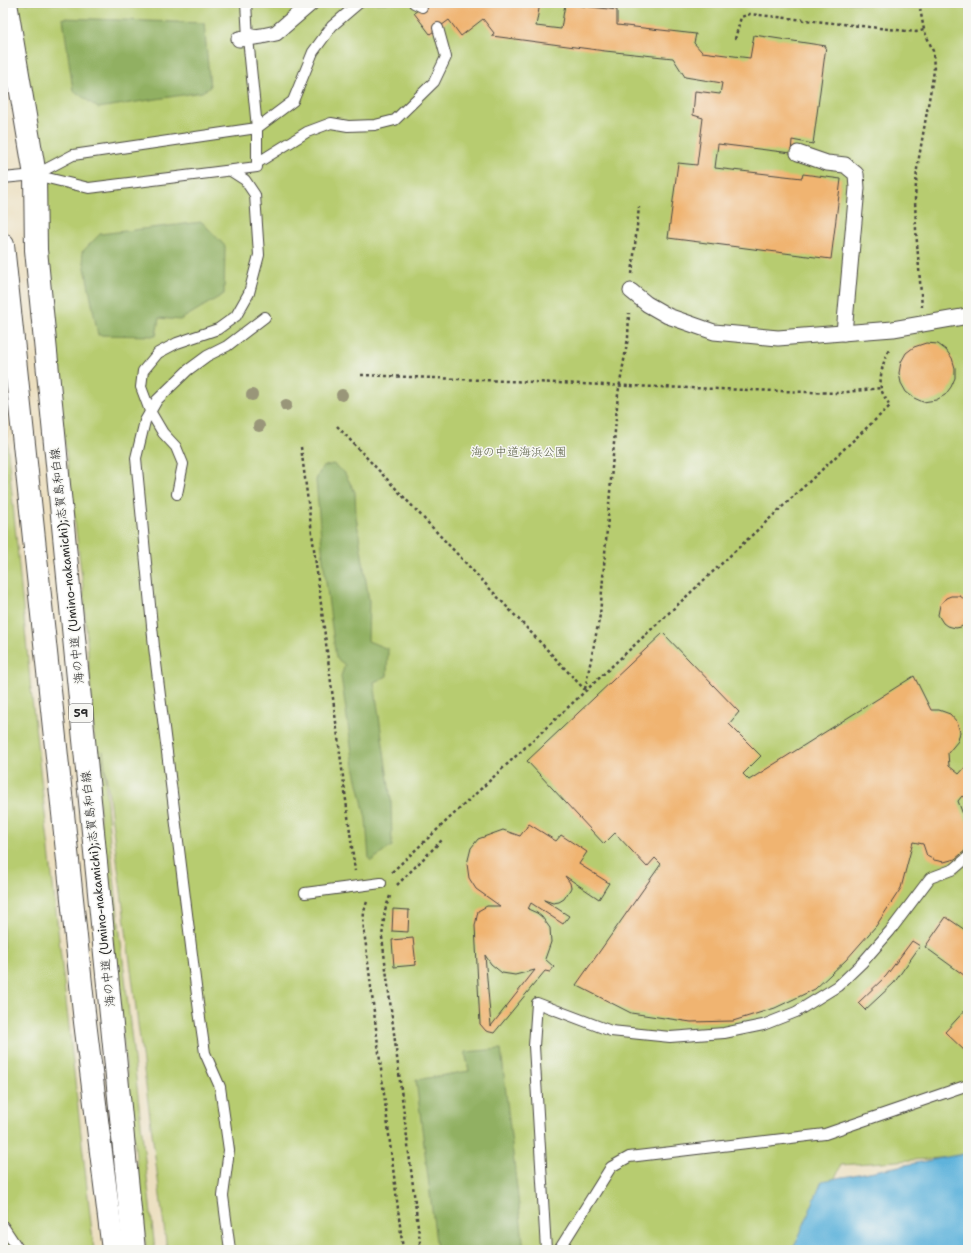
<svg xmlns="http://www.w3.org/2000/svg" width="971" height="1253" font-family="'Shantell Sans','Klee One',sans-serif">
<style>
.green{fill:#b7cc70;stroke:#717c4e}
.forest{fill:#91b062;stroke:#5e6e46}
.water{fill:#5fb3db;stroke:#456f83}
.building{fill:#f0b471;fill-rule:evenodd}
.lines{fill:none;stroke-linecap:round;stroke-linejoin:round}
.service-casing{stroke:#484641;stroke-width:12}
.pedestrian-casing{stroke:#484641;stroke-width:17}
.primary-casing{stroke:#484641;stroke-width:24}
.path{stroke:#484641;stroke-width:2.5;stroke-dasharray:3 3;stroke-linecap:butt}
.service{stroke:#fff;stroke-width:10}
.pedestrian{stroke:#fff;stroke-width:15}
.primary{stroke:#fff;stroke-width:22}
.tree{fill:#999679}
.labels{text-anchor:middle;stroke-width:3;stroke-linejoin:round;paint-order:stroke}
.shield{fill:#f6f6f2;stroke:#686867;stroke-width:1}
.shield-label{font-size:11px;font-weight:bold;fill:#2b2b2b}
.park-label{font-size:12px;fill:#555b40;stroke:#f6f6f2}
.street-label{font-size:12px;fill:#2b2b2b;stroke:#f6f6f2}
</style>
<rect width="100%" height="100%" fill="#f6f6f2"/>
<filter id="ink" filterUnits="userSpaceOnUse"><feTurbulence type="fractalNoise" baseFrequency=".025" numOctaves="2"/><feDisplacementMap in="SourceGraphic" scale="8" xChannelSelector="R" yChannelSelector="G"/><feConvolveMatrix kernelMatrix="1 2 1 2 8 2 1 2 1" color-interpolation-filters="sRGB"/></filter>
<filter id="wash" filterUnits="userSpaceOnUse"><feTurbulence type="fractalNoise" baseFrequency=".012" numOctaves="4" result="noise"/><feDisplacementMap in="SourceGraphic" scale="16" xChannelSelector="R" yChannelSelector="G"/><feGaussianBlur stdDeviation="0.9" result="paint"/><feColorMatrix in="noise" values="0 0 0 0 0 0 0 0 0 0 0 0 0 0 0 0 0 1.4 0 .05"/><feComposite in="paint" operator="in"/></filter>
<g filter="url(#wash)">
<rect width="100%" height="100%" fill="#ecdfbf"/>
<g class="green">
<path d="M 9,3 L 968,3 L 968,1156 L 841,1165 L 801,1250 L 167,1250 L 103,751 L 110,842 L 155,1250 L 146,1250 L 102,843 L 83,586 Z"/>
<path d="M 3,401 L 30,681 L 94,1250 L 3,1250 Z"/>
</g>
<g class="forest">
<path d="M 63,18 L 204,23 L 210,87 L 202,92 L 98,108 L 73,90 Z"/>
<path d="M 202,222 L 225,246 L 224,294 L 180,320 L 159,318 L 156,336 L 98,335 L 82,252 L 100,234 Z"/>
<path d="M 333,464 L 344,472 L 355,492 L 356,516 L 369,601 L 368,641 L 388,649 L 387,676 L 374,682 L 391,800 L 392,846 L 371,861 L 369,859 L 366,819 L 354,766 L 341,676 L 345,665 L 336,658 L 323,559 L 316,480 L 322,467 Z"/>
<path d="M 501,1049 L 524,1250 L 437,1250 L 416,1080 L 469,1071 L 465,1052 Z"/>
</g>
<path class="water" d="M 968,1153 L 968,1250 L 792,1250 L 797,1241 L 822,1181 Z"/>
<g id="blocks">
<g class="building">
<path d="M 427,3 L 540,3 L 536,26 L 561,29 L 565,4 L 617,10 L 617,25 L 696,34 L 694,43 L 702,52 L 750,58 L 754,35 L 826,46 L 813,144 L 792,140 L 791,153 L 718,144 L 715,168 L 802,178 L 803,174 L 841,179 L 831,259 L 668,238 L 678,163 L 697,165 L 703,118 L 693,115 L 695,91 L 720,94 L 722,83 L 685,77 L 673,58 L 605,51 L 492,36 L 494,33 L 483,19 L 461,36 L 449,20 L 430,34 L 414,13 Z"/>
<path d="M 926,343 L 938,344 L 946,350 L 952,358 L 955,368 L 955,378 L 951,387 L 945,395 L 936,400 L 923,402 L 914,398 L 906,392 L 901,383 L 899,373 L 901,362 L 906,353 L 914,347 Z"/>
<path d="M 951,596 L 960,596 L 968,602 L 968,621 L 961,627 L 956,628 L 947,626 L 943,623 L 938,615 L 940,605 L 946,598 Z"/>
<path d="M 663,633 L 739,712 L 729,724 L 761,756 L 743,774 L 749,780 L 914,676 L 931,710 L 939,710 L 950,714 L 957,722 L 960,732 L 958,741 L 948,753 L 949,766 L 959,774 L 968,764 L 968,800 L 962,796 L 958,801 L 964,817 L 968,823 L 968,844 L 966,850 L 955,859 L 944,862 L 934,860 L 927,856 L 923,844 L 913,842 L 901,888 L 876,926 L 846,960 L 815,989 L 775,1008 L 733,1021 L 691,1022 L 631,1013 L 576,985 L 661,864 L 655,858 L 647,867 L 615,833 L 604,844 L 527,761 Z"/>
<path d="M 529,824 L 556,841 L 561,835 L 587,852 L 579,864 L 609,883 L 599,899 L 565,876 L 570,883 L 571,888 L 564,899 L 559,902 L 553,903 L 544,900 L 569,916 L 563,924 L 531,903 L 528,909 L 537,913 L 542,917 L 550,928 L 551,942 L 545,959 L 554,967 L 550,972 L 545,971 L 494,1033 L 486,1031 L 480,1024 L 475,926 L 478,911 L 487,906 L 500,906 L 476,889 L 469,878 L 467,864 L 471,848 L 478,839 L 503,830 L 520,836 ZM 485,955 L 491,964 L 502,973 L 515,975 L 535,970 L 491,1026 Z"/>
<path d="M 393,909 L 409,910 L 408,932 L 392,931 Z"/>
<path d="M 946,917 L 968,932 L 968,978 L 925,947 Z"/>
<path d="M 413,938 L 416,965 L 394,967 L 392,940 Z"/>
<path d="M 912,941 L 920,946 L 894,983 L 865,1010 L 858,1003 L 886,976 Z"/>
<path d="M 968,1007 L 968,1054 L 945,1032 Z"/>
</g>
</g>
</g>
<g filter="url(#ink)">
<use href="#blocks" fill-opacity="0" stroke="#484641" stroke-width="1"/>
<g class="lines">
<defs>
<g id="service">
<path d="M 414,3 L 422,7"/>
<path d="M 257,163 L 307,132 L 331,123 L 348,126 L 375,125 L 395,120 L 434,82 L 446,57 L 438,28"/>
<path d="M 35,175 L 73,155 L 257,128 L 293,101 L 313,52 L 332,26 L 359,3"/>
<path d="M 3,178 L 35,175 L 89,188 L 257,167 L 257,128 L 248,38 L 246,3"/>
<path d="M 177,494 L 183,464 L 176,447 L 163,433 L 150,411 L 141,387 L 143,371 L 158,353 L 177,343 L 218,329 L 236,316 L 249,293 L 259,255 L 255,195 L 245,180 L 231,171"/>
<path d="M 305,893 L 381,883"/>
<path d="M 3,1226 L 19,1250"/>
<path d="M 230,1250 L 223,1196 L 229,1150 L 220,1087 L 205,1053 L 199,1011 L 154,647 L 136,458 L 145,421 L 157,400 L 188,370 L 207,356 L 227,346 L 265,317"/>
<path d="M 546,1250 L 534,1046 L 537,1003 L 611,1031 L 670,1037 L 724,1033 L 763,1025 L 796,1012 L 838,986 L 862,963 L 890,931 L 930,878 L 954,869 L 968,857"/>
<path d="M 559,1250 L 611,1167 L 629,1157 L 825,1134 L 968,1085"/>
</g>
<g id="pedestrian">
<path d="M 239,39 L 262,36 L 276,33 L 311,3"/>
<path d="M 798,153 L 827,163 L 845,165 L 856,174 L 857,188 L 844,333"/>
<path d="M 631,291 L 647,304 L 668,316 L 714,332 L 778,338 L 893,329 L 968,316"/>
</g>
<g id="primary">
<path d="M 6,3 L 35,175 L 36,250 L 134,1250"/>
<path d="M 3,245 L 85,1022 L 113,1250"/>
</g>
</defs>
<use href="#service" class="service-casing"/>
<use href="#pedestrian" class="pedestrian-casing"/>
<use href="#primary" class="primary-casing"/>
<g class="path">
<path d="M 919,3 L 924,30 L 933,51 L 934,71 L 917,169 L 915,199 L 916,230 L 922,307"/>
<path d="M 735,39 L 741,17 L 750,14 L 916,32 L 924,30"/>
<path d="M 632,274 L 639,207"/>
<path d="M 361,375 L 630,386 L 838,393 L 881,388"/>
<path d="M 337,426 L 585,690"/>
<path d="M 301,447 L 355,871"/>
<path d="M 585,689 L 600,615 L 618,394 L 628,338 L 629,313"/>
<path d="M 392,872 L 890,406 C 887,400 882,394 881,388 C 879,376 884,358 890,348"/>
<path d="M 397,885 L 442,840"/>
<path d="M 390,896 L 385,910 L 382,937 L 421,1250"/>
<path d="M 367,902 C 361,916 364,931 366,946 L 403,1250"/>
</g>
<use href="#service" class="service"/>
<use href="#pedestrian" class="pedestrian"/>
<use href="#primary" class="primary"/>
</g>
<g class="tree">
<circle cx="252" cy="395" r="6"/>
<circle cx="342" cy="395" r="6"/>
<circle cx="286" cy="405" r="6"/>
<circle cx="259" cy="426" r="6"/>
</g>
</g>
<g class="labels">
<rect class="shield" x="69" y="704" width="24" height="18" rx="3"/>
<g class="shield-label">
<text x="81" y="717">59</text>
</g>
<g class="park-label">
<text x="519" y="456">海の中道海浜公園</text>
</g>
<g class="street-label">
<text transform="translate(67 566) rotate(-96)" y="4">海の中道 (Umino-nakamichi);志賀島和白線</text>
<text transform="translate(98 889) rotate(-96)" y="4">海の中道 (Umino-nakamichi);志賀島和白線</text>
</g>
</g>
<rect width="971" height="1253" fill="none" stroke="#f6f6f2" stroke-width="16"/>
</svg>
